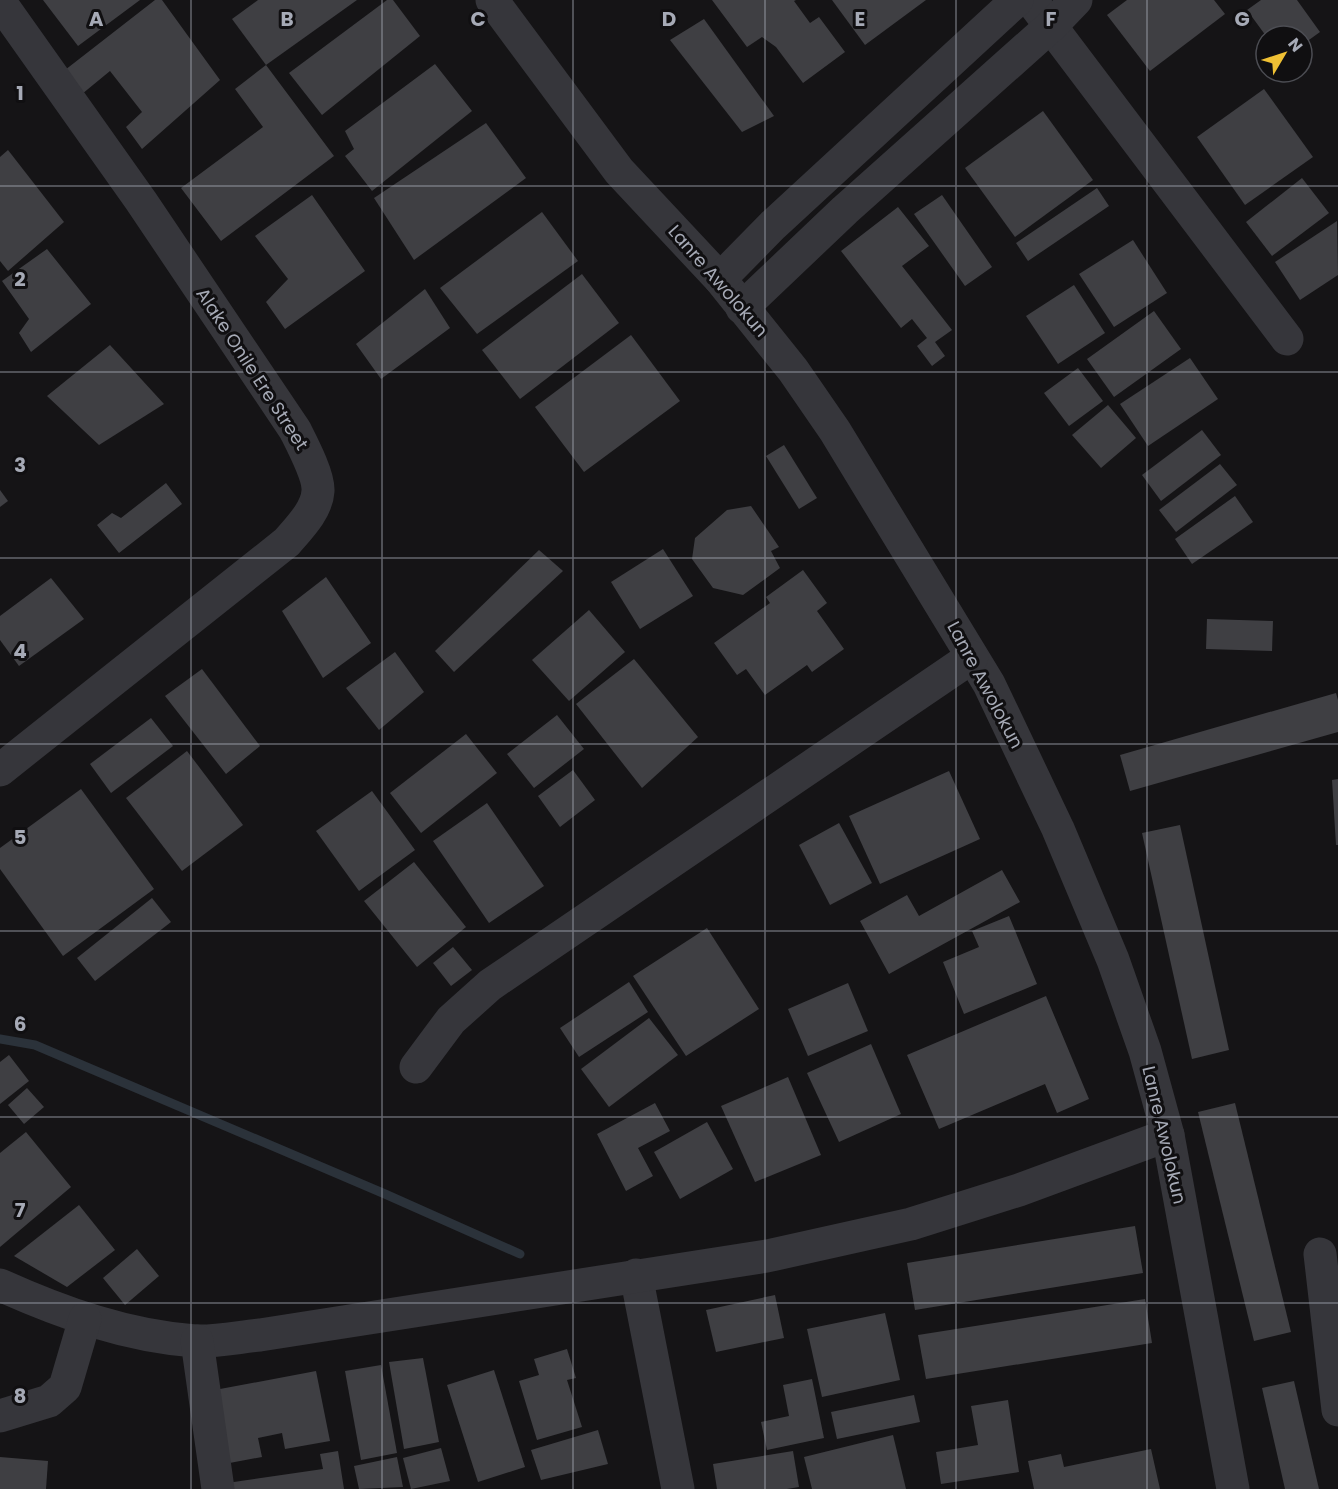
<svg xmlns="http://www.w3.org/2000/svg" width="1338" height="1489" font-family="Poppins,sans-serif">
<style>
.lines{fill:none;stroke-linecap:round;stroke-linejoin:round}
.stream{stroke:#2b323a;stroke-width:9}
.building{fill:#3f3f43}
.minor{stroke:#36363b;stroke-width:33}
.grid{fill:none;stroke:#a6aab6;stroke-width:1.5;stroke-opacity:0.55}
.labels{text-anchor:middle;stroke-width:6;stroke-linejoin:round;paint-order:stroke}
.street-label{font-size:18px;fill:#a6aab6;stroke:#100f11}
.grid-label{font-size:20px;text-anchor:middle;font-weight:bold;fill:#a6aab6;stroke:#100f11;stroke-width:6;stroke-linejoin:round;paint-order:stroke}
</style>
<rect width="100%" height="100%" fill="#151416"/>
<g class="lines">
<path class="stream" d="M 0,1039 L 35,1045 L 385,1194 L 520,1254"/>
</g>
<g class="building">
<path d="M 43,0 L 140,0 L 78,46 Z"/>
<path d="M 155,0 L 162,0 L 220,80 L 142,149 L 126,127 L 142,112 L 110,71 L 82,94 L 65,70 Z"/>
<path d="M 258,0 L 357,0 L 266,65 L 232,19 Z"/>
<path d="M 387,0 L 393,0 L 420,36 L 322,115 L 289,73 Z"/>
<path d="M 712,0 L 796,0 L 794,1 L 810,23 L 819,17 L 845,52 L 803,83 L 776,47 L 762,37 L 747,47 Z"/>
<path d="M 832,0 L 926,0 L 865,45 Z"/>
<path d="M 1127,0 L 1214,0 L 1225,14 L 1150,71 L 1107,15 Z"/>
<path d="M 1261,0 L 1297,0 L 1320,32 L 1302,45 L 1302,36 L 1266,36 L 1247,10 Z"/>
<path d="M 704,19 L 774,116 L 742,132 L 670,40 Z"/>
<path d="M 435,64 L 472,111 L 372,191 L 345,156 L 354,149 L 345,131 Z"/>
<path d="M 266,65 L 334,156 L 221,241 L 181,188 L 263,127 L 235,89 Z"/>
<path d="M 1264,89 L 1313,157 L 1245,205 L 1197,137 Z"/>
<path d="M 1043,111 L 1093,180 L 1015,237 L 965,168 Z"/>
<path d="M 486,123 L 526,178 L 414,260 L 374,198 Z"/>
<path d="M 8,150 L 64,222 L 8,271 L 0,261 L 0,157 Z"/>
<path d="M 1302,178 L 1329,213 L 1272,256 L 1246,222 Z"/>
<path d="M 1097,188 L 1109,206 L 1028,261 L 1016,243 Z"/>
<path d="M 312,195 L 365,271 L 285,329 L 266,302 L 288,279 L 255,236 Z"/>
<path d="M 942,195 L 992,267 L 965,286 L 914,214 Z"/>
<path d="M 898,207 L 929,246 L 902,266 L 952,330 L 935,342 L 945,356 L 932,366 L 917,346 L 927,338 L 912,319 L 901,328 L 841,251 Z"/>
<path d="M 542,212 L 578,261 L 477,334 L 440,288 Z"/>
<path d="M 1337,221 L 1338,275 L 1300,300 L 1275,262 Z"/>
<path d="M 1133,240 L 1167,293 L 1114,327 L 1079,274 Z"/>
<path d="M 47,249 L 91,304 L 31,352 L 19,333 L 29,319 L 2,281 Z"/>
<path d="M 582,274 L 619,323 L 520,399 L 482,350 Z"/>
<path d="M 1074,285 L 1105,333 L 1058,364 L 1026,316 Z"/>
<path d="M 425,289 L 450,328 L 381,379 L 356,344 Z"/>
<path d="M 1154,311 L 1181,349 L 1114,397 L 1087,359 Z"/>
<path d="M 631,335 L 680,401 L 584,472 L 535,407 Z"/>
<path d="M 110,345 L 164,404 L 99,445 L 47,396 Z"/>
<path d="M 1190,358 L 1218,399 L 1148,446 L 1120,404 Z"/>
<path d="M 1078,368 L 1103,401 L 1069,426 L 1044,393 Z"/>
<path d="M 1108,405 L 1136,438 L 1101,468 L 1072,435 Z"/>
<path d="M 1202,430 L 1221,455 L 1161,501 L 1142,475 Z"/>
<path d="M 784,445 L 817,498 L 799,509 L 766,456 Z"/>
<path d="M 1220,464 L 1237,485 L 1176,532 L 1159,510 Z"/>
<path d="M 166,483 L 182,504 L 119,553 L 97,525 L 112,513 L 121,518 Z"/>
<path d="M 0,490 L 8,501 L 0,507 Z"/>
<path d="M 1235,496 L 1253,522 L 1192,564 L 1175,539 Z"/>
<path d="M 751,506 L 779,547 L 771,551 L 780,568 L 743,595 L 713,588 L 692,559 L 695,538 L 727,510 Z"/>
<path d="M 663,549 L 693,596 L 640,629 L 611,582 Z"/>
<path d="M 539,550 L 563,571 L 454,672 L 435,651 Z"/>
<path d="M 803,570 L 827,603 L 817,611 L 844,649 L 812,672 L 807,665 L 765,695 L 746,669 L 737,675 L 714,643 L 770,603 L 766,597 Z"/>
<path d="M 326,577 L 371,643 L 323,678 L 282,611 Z"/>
<path d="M 51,578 L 84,619 L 19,666 L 0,640 L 0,616 Z"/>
<path d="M 589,610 L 625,652 L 569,701 L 532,660 Z"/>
<path d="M 1207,619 L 1273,621 L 1272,651 L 1206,649 Z"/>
<path d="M 395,652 L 424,692 L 379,730 L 346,688 Z"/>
<path d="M 634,659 L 698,737 L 642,788 L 576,704 Z"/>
<path d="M 202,669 L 260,746 L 226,774 L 165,696 Z"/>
<path d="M 1336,693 L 1338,700 L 1338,732 L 1130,791 L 1120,755 Z"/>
<path d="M 557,715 L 584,749 L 534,788 L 507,754 Z"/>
<path d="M 151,718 L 173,746 L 111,793 L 90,764 Z"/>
<path d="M 466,734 L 497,773 L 421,833 L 390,793 Z"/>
<path d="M 187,751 L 243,825 L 182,871 L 126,798 Z"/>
<path d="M 573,770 L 595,800 L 560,827 L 538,796 Z"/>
<path d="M 949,771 L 980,839 L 880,884 L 849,816 Z"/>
<path d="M 1338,779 L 1338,845 L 1336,845 L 1332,780 Z"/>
<path d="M 81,789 L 154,889 L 63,956 L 0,869 L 0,848 Z"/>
<path d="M 372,791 L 415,850 L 359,891 L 316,831 Z"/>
<path d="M 487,803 L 544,886 L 489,923 L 433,841 Z"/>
<path d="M 839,823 L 872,883 L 830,905 L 799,845 Z"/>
<path d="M 1180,825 L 1229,1050 L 1192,1059 L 1142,833 Z"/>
<path d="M 414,862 L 466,927 L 417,967 L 364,901 Z"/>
<path d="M 1002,870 L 1020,902 L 889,974 L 860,921 L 907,895 L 919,916 Z"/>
<path d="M 152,898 L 171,922 L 95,981 L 77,958 Z"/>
<path d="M 1009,916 L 1037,984 L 964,1014 L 943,962 L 979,947 L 972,931 Z"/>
<path d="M 707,928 L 759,1009 L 686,1056 L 633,976 Z"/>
<path d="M 453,947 L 472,970 L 451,986 L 433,963 Z"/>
<path d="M 629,982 L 648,1012 L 579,1057 L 560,1028 Z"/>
<path d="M 848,983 L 868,1031 L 808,1056 L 788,1009 Z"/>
<path d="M 1046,996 L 1089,1099 L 1057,1113 L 1045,1084 L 939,1129 L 907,1055 Z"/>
<path d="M 649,1018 L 678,1055 L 609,1107 L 581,1069 Z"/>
<path d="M 871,1044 L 901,1114 L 839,1142 L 807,1073 Z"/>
<path d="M 9,1055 L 29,1081 L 0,1104 L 0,1062 Z"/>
<path d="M 788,1077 L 821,1155 L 755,1182 L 721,1106 Z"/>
<path d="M 27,1088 L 44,1107 L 24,1124 L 8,1105 Z"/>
<path d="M 655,1103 L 670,1131 L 638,1148 L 653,1176 L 626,1191 L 597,1134 Z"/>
<path d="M 1235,1103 L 1291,1332 L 1254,1341 L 1198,1112 Z"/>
<path d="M 707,1122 L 733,1169 L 680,1199 L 654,1152 Z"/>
<path d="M 26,1132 L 71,1187 L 0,1247 L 0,1153 Z"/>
<path d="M 79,1205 L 115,1250 L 67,1287 L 14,1256 Z"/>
<path d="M 1135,1226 L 1143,1273 L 915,1310 L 907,1263 Z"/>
<path d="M 137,1249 L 159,1276 L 125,1305 L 103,1278 Z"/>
<path d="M 775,1295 L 784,1338 L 716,1352 L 706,1310 Z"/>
<path d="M 1145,1299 L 1152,1343 L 926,1379 L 918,1335 Z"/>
<path d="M 885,1313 L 900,1380 L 822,1397 L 807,1329 Z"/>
<path d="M 567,1349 L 576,1378 L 567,1380 L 582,1427 L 537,1440 L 519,1381 L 539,1375 L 534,1359 Z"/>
<path d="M 423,1358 L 439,1442 L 404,1449 L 389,1362 Z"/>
<path d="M 381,1365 L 397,1453 L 361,1460 L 345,1371 Z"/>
<path d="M 494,1370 L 525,1467 L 478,1482 L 447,1385 Z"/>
<path d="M 316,1371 L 330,1441 L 285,1449 L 282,1433 L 258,1438 L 262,1457 L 219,1465 L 204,1392 Z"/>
<path d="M 812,1379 L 824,1438 L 767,1450 L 761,1422 L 789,1416 L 783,1385 Z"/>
<path d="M 1294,1381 L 1319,1489 L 1285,1489 L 1262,1388 Z"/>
<path d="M 914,1395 L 920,1422 L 837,1439 L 831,1412 Z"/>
<path d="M 1008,1400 L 1019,1472 L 941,1484 L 936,1452 L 978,1445 L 971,1406 Z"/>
<path d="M 598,1430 L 608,1464 L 541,1480 L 531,1450 Z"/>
<path d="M 893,1435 L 906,1489 L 812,1489 L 804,1457 Z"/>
<path d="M 441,1448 L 450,1481 L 411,1489 L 403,1458 Z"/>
<path d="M 1151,1449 L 1160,1489 L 1034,1489 L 1028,1461 L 1061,1454 L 1064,1467 Z"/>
<path d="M 338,1451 L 344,1489 L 228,1489 L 227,1483 L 323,1469 L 320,1454 Z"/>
<path d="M 793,1451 L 799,1487 L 787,1489 L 717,1489 L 713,1464 Z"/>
<path d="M 0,1457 L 48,1461 L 46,1489 L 0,1489 Z"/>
<path d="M 397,1457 L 403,1487 L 359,1489 L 354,1466 Z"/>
</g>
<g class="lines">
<g class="minor">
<path d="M 492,0 L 619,171 L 720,279 L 793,370 L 835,431 L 989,684 L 1058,829 L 1113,960 L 1145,1051 L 1168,1135 L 1233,1489"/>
<path d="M 1031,0 L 1287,339"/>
<path d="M 0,2 L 141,201 L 295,430 C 302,444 319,476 318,491 C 317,510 299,528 287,542 L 0,770"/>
<path d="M 720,279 L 773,225 L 1017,0"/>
<path d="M 742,308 L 845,210 L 1051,26 L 1076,0"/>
<path d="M 416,1067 L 451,1020 L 490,985 L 972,657"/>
<path d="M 1320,1254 L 1338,1410"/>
<path d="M 636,1275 L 678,1489"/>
<path d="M 0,1285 C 62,1313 127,1336 195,1341 C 216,1342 239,1337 260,1335 L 767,1256 L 911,1224 L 1019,1190 L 1168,1135"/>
<path d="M 197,1341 L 218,1489"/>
<path d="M 0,1416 L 49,1401 L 65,1387 L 85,1319"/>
</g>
</g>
<path class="grid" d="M 191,0 L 191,1489M 382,0 L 382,1489M 573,0 L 573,1489M 765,0 L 765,1489M 956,0 L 956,1489M 1147,0 L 1147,1489M 0,186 L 1338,186M 0,372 L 1338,372M 0,558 L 1338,558M 0,744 L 1338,744M 0,931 L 1338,931M 0,1117 L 1338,1117M 0,1303 L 1338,1303"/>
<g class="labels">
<g class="street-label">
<text transform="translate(718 281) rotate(49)" y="6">Lanre Awolokun</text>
<text transform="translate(252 369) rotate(57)" y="6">Alake Onile Ere Street</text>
<text transform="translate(985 685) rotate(62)" y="6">Lanre Awolokun</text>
<text transform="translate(1164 1135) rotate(77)" y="6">Lanre Awolokun</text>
</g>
</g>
<g class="grid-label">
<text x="96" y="26">A</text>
<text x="287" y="26">B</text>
<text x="478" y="26">C</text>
<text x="669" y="26">D</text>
<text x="860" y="26">E</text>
<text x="1051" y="26">F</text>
<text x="1242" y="26">G</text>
<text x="20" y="100">1</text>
<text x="20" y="286">2</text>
<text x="20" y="472">3</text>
<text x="20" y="658">4</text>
<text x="20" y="844">5</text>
<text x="20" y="1031">6</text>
<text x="20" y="1217">7</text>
<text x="20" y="1403">8</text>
</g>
<g transform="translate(1284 54) rotate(51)"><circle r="28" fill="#100f11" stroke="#4c4d53" stroke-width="1.5"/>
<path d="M0-4.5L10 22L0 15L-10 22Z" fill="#efc034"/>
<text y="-9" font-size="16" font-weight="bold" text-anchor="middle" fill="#a6aab6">N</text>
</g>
</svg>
